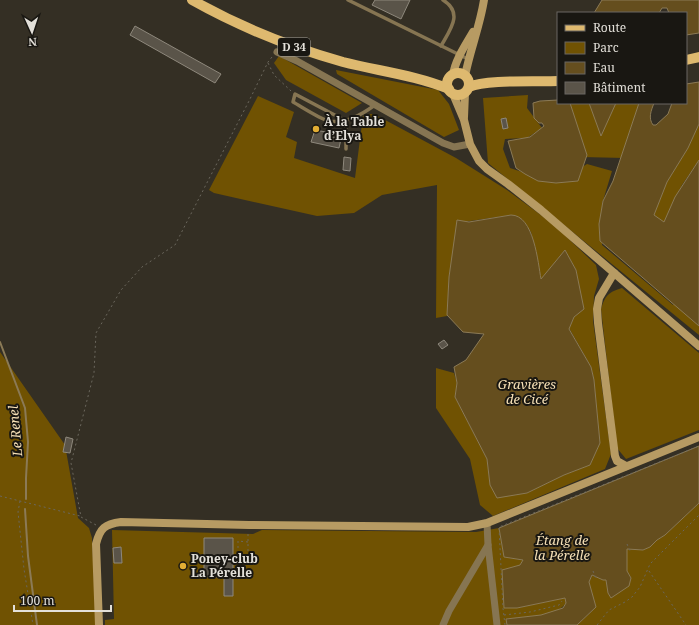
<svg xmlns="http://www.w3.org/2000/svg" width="699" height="625" font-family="'Noto Serif',serif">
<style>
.green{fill:#705202}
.water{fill:#654e1e;stroke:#8b7a56}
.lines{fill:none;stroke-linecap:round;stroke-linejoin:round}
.stream{stroke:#8b7a56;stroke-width:2}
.building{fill:#5a5449;stroke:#8e887c}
.path{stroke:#6b675d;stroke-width:1;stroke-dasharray:2 3;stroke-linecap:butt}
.lane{stroke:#867552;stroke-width:3.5}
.street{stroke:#867552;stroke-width:7}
.secondary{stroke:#b79b63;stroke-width:8}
.primary{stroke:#deb96f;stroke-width:10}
.poi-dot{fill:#e3ae34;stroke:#191712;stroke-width:1.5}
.labels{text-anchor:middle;stroke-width:4;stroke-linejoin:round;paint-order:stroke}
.shield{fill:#191712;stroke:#a6a49d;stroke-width:1}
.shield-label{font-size:11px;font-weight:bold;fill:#e3e0d9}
.poi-label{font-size:12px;font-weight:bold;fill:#e3e0d9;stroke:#191712;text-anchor:start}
.water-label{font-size:13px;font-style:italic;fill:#f6e0b6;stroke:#191712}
</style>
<rect width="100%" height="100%" fill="#342f24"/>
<g class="green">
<path d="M 279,56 L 362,103 L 346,113 L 286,80 L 274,63 Z"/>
<path d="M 336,70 L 438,90 L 449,104 L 459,130 L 444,137 L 337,74 Z"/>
<path d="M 528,95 L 527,108 L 542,128 L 527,138 L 505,139 L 503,149 L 510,168 L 556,183 L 587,164 L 612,171 L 602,204 L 602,245 L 673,305 L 699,256 L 699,335 L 488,163 L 483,98 Z"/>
<path d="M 258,96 L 294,112 L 286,137 L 297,142 L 294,158 L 355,178 L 363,116 L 369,114 L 374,114 L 456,158 L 507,190 L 553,224 L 596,265 L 599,279 L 594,296 L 593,321 L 611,454 L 605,469 L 493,516 L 480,505 L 470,459 L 436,408 L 436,368 L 454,373 L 457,383 L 455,397 L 487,459 L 490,485 L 504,496 L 527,493 L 564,475 L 590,465 L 600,443 L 594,380 L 591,367 L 569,328 L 574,317 L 583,309 L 576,270 L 565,250 L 541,280 L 531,232 L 511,215 L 463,222 L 452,258 L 449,277 L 447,316 L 436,318 L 437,185 L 382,195 L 354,213 L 317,216 L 214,193 L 209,190 Z"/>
<path d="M 561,103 L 642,103 L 625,158 L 581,157 Z"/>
<path d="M 699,124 L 699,160 L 682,185 L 664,223 L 654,215 L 655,212 L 667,182 L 688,148 Z"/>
<path d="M 622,288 L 699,353 L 699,430 L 626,459 L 617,448 L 601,309 C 605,295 609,292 622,288 Z"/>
<path d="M 0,352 L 65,445 L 78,518 L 89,528 L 92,538 L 96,625 L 0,625 Z"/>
<path d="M 699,503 L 699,625 L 577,625 L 595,608 L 589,582 L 592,576 C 597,575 601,581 606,580 L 609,594 L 631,578 L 627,571 L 627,549 L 643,550 L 650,547 L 657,540 L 665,535 Z"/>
<path d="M 499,528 L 504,557 L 523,560 L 520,565 L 517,608 L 565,598 L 566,603 C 557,617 522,617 506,619 L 507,625 L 105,625 L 105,620 L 114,619 L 112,530 L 253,534 L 262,530 L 476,532 Z"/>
</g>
<g class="water">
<path d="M 602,0 L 699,0 L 699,33 L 686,35 L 686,13 L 669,13 L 667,8 L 662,8 L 659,13 L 594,13 Z"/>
<path d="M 699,82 L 699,124 L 688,148 L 667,182 L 654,215 L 664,222 L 675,197 L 699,160 L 699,326 L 600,241 L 599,224 L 603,201 L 613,181 L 639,103 L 654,103 C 651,111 648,118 653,125 L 656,125 L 668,114 L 672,103 L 686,103 L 686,84 Z"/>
<path d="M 558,100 L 558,103 L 570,103 L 587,155 L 578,181 L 556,183 L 538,181 L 525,174 L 516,168 L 508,141 L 530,137 L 544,126 L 542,123 L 539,123 L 534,118 L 533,103 L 540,101 Z"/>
<path d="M 589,103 L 616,103 L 601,136 Z"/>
<path d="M 511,215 C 534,215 538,263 541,279 L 565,250 L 576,270 L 584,309 L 574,317 L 569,329 L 591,367 L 594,380 L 600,443 L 590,465 L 564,475 L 527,493 L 497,498 L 490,485 L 487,459 L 455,397 L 457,383 L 454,367 L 466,360 L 484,334 L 463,332 L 447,315 L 449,277 L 457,220 L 469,222 Z"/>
<path d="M 699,446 L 699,503 L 665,535 L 657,540 L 650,547 L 643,550 L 627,549 L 627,571 L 631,578 L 629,586 L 611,598 L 608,593 L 606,580 L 603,580 L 592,575 L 589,582 L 596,607 L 577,625 L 507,625 L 506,619 L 541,615 L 563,608 L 566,603 L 565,598 L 517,608 L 504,608 L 502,570 L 520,565 L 523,560 L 504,557 L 499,528 Z"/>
</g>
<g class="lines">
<g class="stream">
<path d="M 0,342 L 25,408 L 28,442 L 26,478 L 26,499"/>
<path d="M 25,509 L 28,556 L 37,625"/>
</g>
</g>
<g class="building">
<path d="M 375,0 L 410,0 L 401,19 L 372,5 Z"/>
<path d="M 135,26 L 221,74 L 215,83 L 130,35 Z"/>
<path d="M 506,118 L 508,128 L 503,129 L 501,119 Z"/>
<path d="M 315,130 L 326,132 L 326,135 L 341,139 L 339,148 L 311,142 Z"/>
<path d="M 344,157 L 351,158 L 350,171 L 343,170 Z"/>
<path d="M 444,340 L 448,345 L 442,349 L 438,344 Z"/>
<path d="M 66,437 L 73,439 L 70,453 L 63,452 Z"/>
<path d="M 204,538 L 233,538 L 233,596 L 224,596 L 224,577 L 204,577 Z"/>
<path d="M 121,547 L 122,563 L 114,563 L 113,548 Z"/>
</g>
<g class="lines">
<g class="path">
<path d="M 268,63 L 274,75 L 291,91"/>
<path d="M 0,496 L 80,516"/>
<path d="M 20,501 L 18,512 L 24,569 L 33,625"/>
<path d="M 96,525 L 81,517 L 71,463 L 94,373 L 96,333 L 121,290 L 142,267 L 175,245 L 250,99 L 268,62 L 272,57"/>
<path d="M 248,542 L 238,541 L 238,563 L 248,564 L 248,532"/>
<path d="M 627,544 L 630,551"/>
<path d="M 593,571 L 596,578"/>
<path d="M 649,571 L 686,625"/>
<path d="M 504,615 L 530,612 L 559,605 L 562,601"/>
<path d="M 505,625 L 503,608 L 499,527 L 699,446"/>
<path d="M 597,625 L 609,610 L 625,602 L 632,597 L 640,587 L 650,564 L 699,515"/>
</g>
<g class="lane">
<path d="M 348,0 L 468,59"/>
<path d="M 441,46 C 450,30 464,13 443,0"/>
<path d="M 346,121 L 295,94 L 293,102 C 302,107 320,119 329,121 C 346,124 361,115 375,105"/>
<path d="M 346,121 L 346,149"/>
</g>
<g class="street">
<path d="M 277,52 L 297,61 L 443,143 L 454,147 L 470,144"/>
<path d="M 487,523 L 488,545 L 497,625"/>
<path d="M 443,625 L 449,611 L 488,545"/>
</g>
<g class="secondary">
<path d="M 453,75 C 455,60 466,44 473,32"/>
<path d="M 465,76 C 470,50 480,26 484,0"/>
<path d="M 453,94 L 464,120 L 470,144 L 479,161 L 487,169 L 508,184 L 541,210 L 699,346"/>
<path d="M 464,117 L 465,93"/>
<path d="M 614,273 L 599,298 L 597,309 L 598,323 L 615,456 L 617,461 L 626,466"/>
<path d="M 99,625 L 96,544 C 100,528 105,524 121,522 L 249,525 L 468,527 L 487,523 L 699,437"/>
</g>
<g class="primary">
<path d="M 192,0 C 240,27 290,47 343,62 C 378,71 415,75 449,89"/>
<path d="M 686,60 L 699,57"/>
<circle cx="458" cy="84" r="11"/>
<path d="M 469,87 C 486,79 536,82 558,81"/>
</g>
</g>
<g class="poi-dot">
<circle cx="316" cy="129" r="4"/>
<circle cx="183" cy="566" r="4"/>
</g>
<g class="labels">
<rect class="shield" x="278" y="38" width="32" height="18" rx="3"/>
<g class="shield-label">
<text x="294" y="51">D 34</text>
</g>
<g class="poi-label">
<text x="324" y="126">À la Table<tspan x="324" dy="14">d’Elya</tspan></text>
<text x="191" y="563">Poney-club<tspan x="191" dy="14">La Pérelle</tspan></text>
</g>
<g class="water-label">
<text x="527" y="389">Gravières<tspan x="527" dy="15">de Cicé</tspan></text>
<text transform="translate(15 431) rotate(-95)" y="5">Le Renel</text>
<text x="562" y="545">Étang de<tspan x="562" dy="15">la Pérelle</tspan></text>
</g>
</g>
<rect x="557" y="12" width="130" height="92" fill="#191712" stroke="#6a6762"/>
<rect x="565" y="25" width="20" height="6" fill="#deb96f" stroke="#6a6762"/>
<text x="593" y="32" font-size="12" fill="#e3e0d9">Route</text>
<rect x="565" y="42" width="20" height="12" fill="#705202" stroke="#6a6762"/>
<text x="593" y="52" font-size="12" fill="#e3e0d9">Parc</text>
<rect x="565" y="62" width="20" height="12" fill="#654e1e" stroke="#6a6762"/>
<text x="593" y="72" font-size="12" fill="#e3e0d9">Eau</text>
<rect x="565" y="82" width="20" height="12" fill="#5a5449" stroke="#6a6762"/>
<text x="593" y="92" font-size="12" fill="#e3e0d9">Bâtiment</text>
<g transform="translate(32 32) rotate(177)" stroke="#191712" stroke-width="3" paint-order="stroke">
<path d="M0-3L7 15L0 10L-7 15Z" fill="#e3e0d9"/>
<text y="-6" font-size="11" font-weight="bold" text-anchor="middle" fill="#e3e0d9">N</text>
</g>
<path d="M14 605v6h97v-6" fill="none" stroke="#e3e0d9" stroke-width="2"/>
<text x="20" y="605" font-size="12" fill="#e3e0d9" stroke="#191712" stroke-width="3" paint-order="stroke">100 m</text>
</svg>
